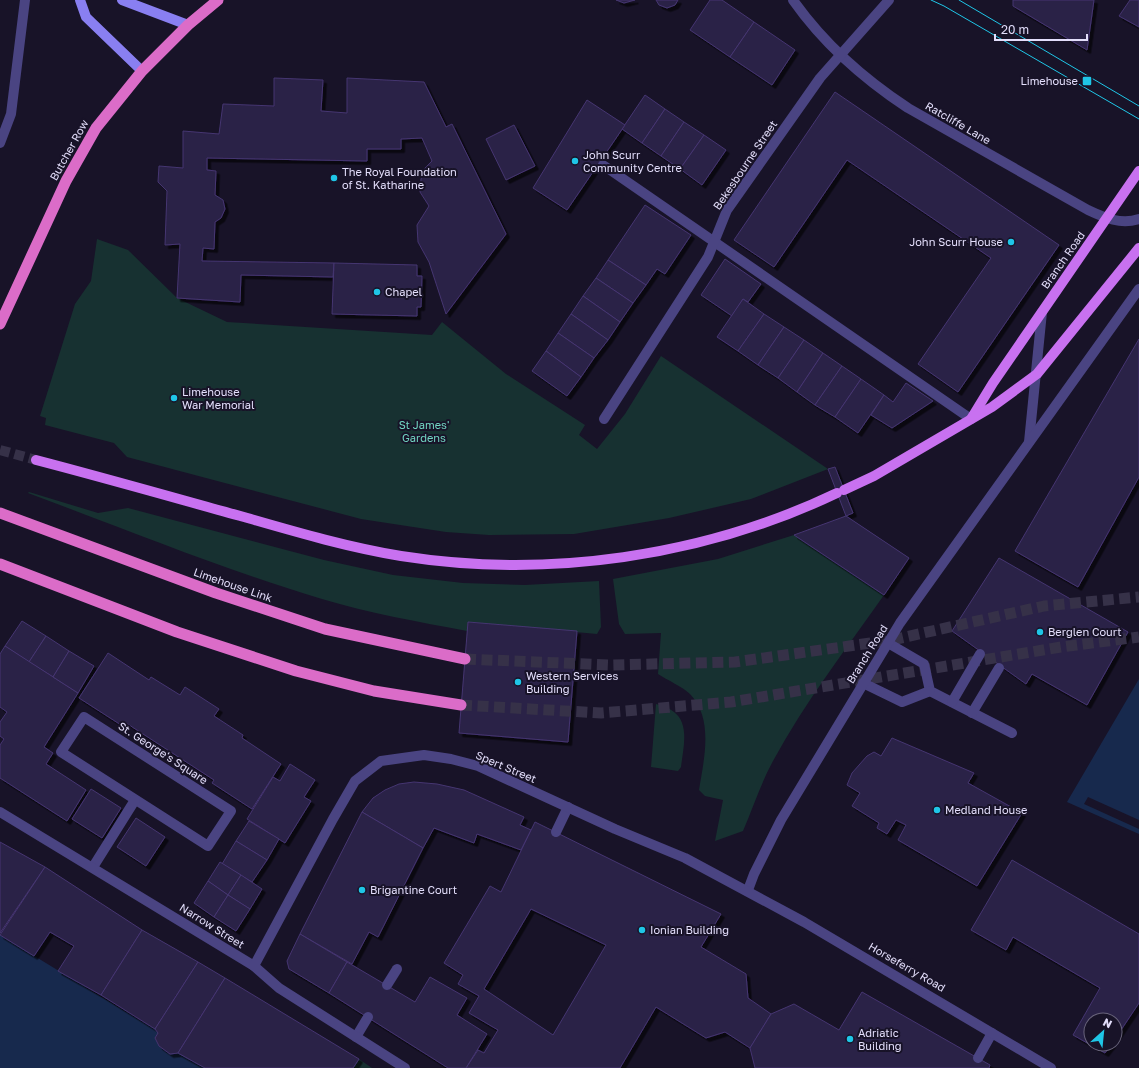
<svg xmlns="http://www.w3.org/2000/svg" width="1139" height="1068" font-family="'Golos Text',sans-serif">
<style>
.green{fill:#173131}
.water{fill:#17294d}
.pier{fill:#181328}
.building{fill:#2b2147;stroke:#453671;fill-rule:evenodd;filter:url(#shadow)}
.lines{fill:none;stroke-linecap:round;stroke-linejoin:round}
.primary-tunnel{stroke:#363148;stroke-width:10;stroke-dasharray:10 5;stroke-linecap:butt}
.trunk-tunnel{stroke:#363148;stroke-width:11;stroke-dasharray:11 5.5;stroke-linecap:butt}
.service{stroke:#4a4482;stroke-width:10}
.minor{stroke:#4a4482;stroke-width:10}
.tertiary{stroke:#4a4482;stroke-width:10}
.secondary{stroke:#897ff1;stroke-width:10}
.primary{stroke:#c871f0;stroke-width:10}
.trunk{stroke:#db6cc8;stroke-width:11}
.tram{stroke:#1fc6e7;stroke-width:1}
.poi-dot{fill:#1fc6e7;stroke:#181328;stroke-width:1.5}
.labels{text-anchor:middle;stroke-width:4;stroke-linejoin:round;paint-order:stroke}
.poi-label{font-size:11px;fill:#e3defb;stroke:#181328;text-anchor:start}
.street-label{font-size:11px;fill:#e3defb;stroke:#181328}
.park-label{font-size:11px;fill:#71d5c2;stroke:#181328}
</style>
<defs>
<filter id="shadow"><feDropShadow dx="3.5" dy="3.5" stdDeviation="0" flood-color="#0009"/></filter>
</defs>
<rect width="100%" height="100%" fill="#181328"/>
<g class="green">
<path d="M 97,239 L 128,250 L 177,298 L 227,322 L 432,335 L 442,322 L 506,374 L 585,425 L 579,435 L 597,449 L 625,414 L 661,356 L 828,469 L 751,499 L 669,518 L 574,534 L 489,535 L 446,532 L 361,519 L 127,457 L 114,443 L 45,425 L 46,418 L 40,416 L 75,304 L 91,281 Z"/>
<path d="M 29,492 L 98,513 L 128,508 L 324,560 L 393,575 L 463,583 L 525,585 L 599,581 L 601,627 L 597,634 L 468,622 L 467,631 C 419,622 369,613 322,599 C 222,569 125,529 28,493 Z"/>
<path d="M 794,535 L 884,595 C 846,649 805,702 773,761 C 761,783 753,808 743,831 L 715,841 L 723,800 L 705,796 L 699,790 C 704,759 714,719 690,694 C 683,687 667,680 658,674 L 661,633 L 625,634 L 619,624 L 613,579 L 718,559 Z"/>
<path d="M 656,704 C 662,706 669,708 674,712 C 690,724 683,749 681,767 L 678,771 L 651,767 Z"/>
<path d="M 359,1059 L 372,1068 L 353,1068 Z"/>
</g>
<g class="water">
<path d="M 1139,679 L 1139,834 L 1067,802 Z"/>
<path d="M 0,935 L 154,1029 L 158,1033 L 155,1038 L 159,1046 L 166,1052 L 170,1054 L 178,1053 L 205,1068 L 0,1068 Z"/>
</g>
<path class="pier" d="M 1088,797 L 1139,820 L 1139,829 L 1084,804 Z"/>
<g class="building">
<path d="M 616,0 L 635,0 L 624,3 Z"/>
<path d="M 656,0 L 678,0 L 675,5 L 667,8 L 659,5 Z"/>
<path d="M 710,0 L 722,0 L 754,22 L 730,57 L 690,30 Z"/>
<path d="M 1013,0 L 1094,0 L 1087,50 L 1013,6 Z"/>
<path d="M 1130,0 L 1139,0 L 1139,27 L 1119,16 Z"/>
<path d="M 754,22 L 795,50 L 772,85 L 730,57 Z"/>
<path d="M 274,78 L 323,80 L 321,111 L 347,113 L 347,78 L 424,82 L 446,127 L 452,124 L 506,234 L 446,314 L 429,262 L 418,242 L 417,225 L 429,206 L 420,192 L 421,179 L 425,168 L 432,161 L 422,138 L 401,139 L 401,149 L 367,149 L 367,161 L 207,158 L 207,170 L 216,171 L 215,195 L 223,200 L 225,209 L 221,218 L 215,222 L 214,249 L 203,248 L 202,261 L 334,263 L 333,277 L 241,275 L 240,302 L 177,298 L 180,244 L 165,245 L 167,191 L 158,182 L 159,166 L 183,168 L 183,131 L 219,134 L 223,104 L 274,106 Z"/>
<path d="M 835,92 L 1059,245 L 958,392 L 918,364 L 991,258 L 847,160 L 774,267 L 734,240 Z"/>
<path d="M 645,95 L 665,109 L 642,143 L 622,129 Z"/>
<path d="M 587,100 L 625,125 L 567,210 L 533,188 Z"/>
<path d="M 665,109 L 684,122 L 661,156 L 642,143 Z"/>
<path d="M 684,122 L 704,135 L 680,169 L 661,156 Z"/>
<path d="M 514,125 L 535,166 L 506,180 L 486,139 Z"/>
<path d="M 704,135 L 726,150 L 702,185 L 680,169 Z"/>
<path d="M 645,205 L 691,235 L 665,274 L 657,269 L 646,285 L 608,260 Z"/>
<path d="M 725,259 L 761,284 L 748,302 L 743,299 L 732,316 L 701,295 Z"/>
<path d="M 608,260 L 646,285 L 633,303 L 596,278 Z"/>
<path d="M 334,263 L 417,265 L 417,276 L 422,276 L 421,307 L 417,307 L 417,316 L 332,314 Z"/>
<path d="M 596,278 L 633,303 L 620,322 L 583,296 Z"/>
<path d="M 583,296 L 620,322 L 608,340 L 571,314 Z"/>
<path d="M 743,299 L 764,314 L 738,351 L 717,337 Z"/>
<path d="M 571,314 L 608,340 L 594,358 L 558,333 Z"/>
<path d="M 764,314 L 784,327 L 758,365 L 738,351 Z"/>
<path d="M 784,327 L 804,340 L 778,378 L 758,365 Z"/>
<path d="M 558,333 L 594,358 L 581,377 L 546,351 Z"/>
<path d="M 1139,339 L 1139,477 L 1078,587 L 1015,551 Z"/>
<path d="M 804,340 L 823,353 L 797,392 L 778,378 Z"/>
<path d="M 546,351 L 581,377 L 567,396 L 532,371 Z"/>
<path d="M 823,353 L 842,366 L 815,405 L 797,392 Z"/>
<path d="M 842,366 L 861,379 L 835,417 L 815,405 Z"/>
<path d="M 861,379 L 884,395 L 858,433 L 835,417 Z"/>
<path d="M 906,383 L 933,401 L 892,428 L 871,415 L 884,395 L 893,402 Z"/>
<path d="M 835,467 L 853,513 L 846,516 L 828,469 Z"/>
<path d="M 846,516 L 909,558 L 884,595 L 794,535 Z"/>
<path d="M 999,558 L 1128,632 L 1087,705 L 1032,674 L 1026,684 L 952,631 Z"/>
<path d="M 22,621 L 46,636 L 29,662 L 5,646 Z"/>
<path d="M 468,622 L 577,631 L 568,742 L 459,733 Z"/>
<path d="M 46,636 L 69,651 L 53,677 L 29,662 Z"/>
<path d="M 5,646 L 78,693 L 44,747 L 53,753 L 46,764 L 86,790 L 67,821 L 0,778 L 0,745 L 4,739 L 0,736 L 0,722 L 7,712 L 0,707 L 0,654 Z"/>
<path d="M 69,651 L 94,666 L 78,693 L 53,677 Z"/>
<path d="M 108,653 L 149,680 L 151,677 L 180,695 L 185,687 L 219,709 L 214,716 L 243,735 L 242,738 L 281,764 L 252,809 L 212,783 L 214,780 L 123,721 L 121,725 L 79,698 Z"/>
<path d="M 892,738 L 974,773 L 968,783 L 1022,813 L 977,886 L 898,840 L 906,825 L 896,820 L 887,834 L 877,828 L 879,823 L 852,806 L 860,793 L 847,785 L 852,773 L 867,756 L 874,752 L 881,756 Z"/>
<path d="M 290,764 L 315,780 L 304,797 L 311,801 L 285,843 L 247,819 L 273,777 L 280,781 Z"/>
<path d="M 414,782 L 437,784 L 464,790 L 524,817 L 520,825 L 531,830 L 521,850 L 477,834 L 474,843 L 434,828 L 423,848 L 362,812 L 373,798 L 385,790 L 399,784 Z"/>
<path d="M 91,789 L 121,808 L 102,838 L 72,819 Z"/>
<path d="M 362,812 L 423,848 L 378,937 L 369,932 L 352,964 L 300,934 Z"/>
<path d="M 136,818 L 165,837 L 146,866 L 117,847 Z"/>
<path d="M 249,821 L 279,839 L 267,860 L 236,841 Z"/>
<path d="M 535,822 L 721,914 L 701,947 L 746,974 L 748,998 L 771,1014 L 750,1048 L 725,1032 L 706,1038 L 656,1007 L 620,1068 L 466,1068 L 478,1050 L 484,1053 L 498,1030 L 469,1013 L 479,996 L 458,984 L 463,975 L 444,963 L 490,886 L 501,892 ZM 531,909 L 606,945 L 553,1035 L 484,989 Z"/>
<path d="M 236,841 L 267,860 L 252,882 L 222,864 Z"/>
<path d="M 0,842 L 45,867 L 0,933 Z"/>
<path d="M 1012,860 L 1139,934 L 1139,1003 L 1115,1039 L 1115,1020 L 1091,1020 L 1091,1044 L 1112,1044 L 1105,1053 L 1073,1035 L 1100,988 L 1013,937 L 1006,950 L 971,930 Z"/>
<path d="M 220,862 L 241,875 L 228,895 L 208,881 Z"/>
<path d="M 45,867 L 142,930 L 101,995 L 58,971 L 74,946 L 50,932 L 34,956 L 0,935 Z"/>
<path d="M 241,875 L 262,889 L 250,909 L 228,895 Z"/>
<path d="M 208,881 L 228,895 L 214,917 L 194,903 Z"/>
<path d="M 228,895 L 250,909 L 236,931 L 214,917 Z"/>
<path d="M 142,930 L 198,962 L 155,1029 L 101,995 Z"/>
<path d="M 300,934 L 347,962 L 329,993 L 289,969 L 287,961 Z"/>
<path d="M 198,962 L 225,978 L 178,1053 L 170,1054 L 159,1046 L 155,1038 L 158,1033 L 155,1029 Z"/>
<path d="M 347,962 L 415,1002 L 430,977 L 467,998 L 457,1015 L 487,1034 L 466,1068 L 448,1068 L 329,993 Z"/>
<path d="M 225,978 L 359,1059 L 353,1068 L 205,1068 L 178,1053 Z"/>
<path d="M 862,992 L 990,1065 L 989,1068 L 755,1068 L 750,1048 L 771,1014 L 794,1004 L 839,1030 Z"/>
</g>
<g class="lines">
<path class="primary-tunnel" d="M 0,450 L 36,460"/>
<g class="trunk-tunnel">
<path d="M 465,659 L 610,665 L 735,662 L 892,640 L 1044,606 L 1139,597"/>
<path d="M 461,705 L 601,713 L 731,702 L 1061,647 L 1139,637"/>
</g>
<g class="service">
<path d="M 603,165 L 971,419"/>
<path d="M 888,643 L 924,664 L 930,691 L 1012,733"/>
<path d="M 863,683 L 902,702 L 930,691"/>
<path d="M 952,702 L 980,654"/>
<path d="M 972,713 L 999,668"/>
<path d="M 84,717 L 231,811 L 208,846 L 61,752 Z"/>
<path d="M 556,832 L 568,807"/>
<path d="M 93,867 L 135,800"/>
<path d="M 387,985 L 397,969"/>
<path d="M 356,1037 L 368,1017"/>
<path d="M 978,1058 L 992,1033"/>
</g>
<g class="minor">
<path d="M 793,0 C 824,44 864,79 908,108 L 1088,210 C 1105,218 1121,225 1139,219"/>
<path d="M 0,143 L 11,114 L 25,0"/>
<path d="M 604,419 L 708,257 L 727,210 L 820,78 L 889,0"/>
<path d="M 0,812 L 254,966"/>
</g>
<g class="tertiary">
<path d="M 1029,442 L 1042,312"/>
<path d="M 748,890 L 754,874 L 781,820 L 900,623 L 1139,289"/>
<path d="M 405,1068 L 279,988 L 254,966 L 333,819 L 355,781 L 381,761 L 424,755 L 451,759 L 478,766 L 615,829 L 685,858 L 804,922 L 1051,1068"/>
</g>
<g class="secondary">
<path d="M 80,0 L 86,17 L 142,71"/>
<path d="M 122,0 L 188,25"/>
</g>
<g class="primary">
<path d="M 971,419 L 993,383 L 1139,171"/>
<path d="M 36,460 C 105,478 175,498 244,517 C 296,532 347,547 401,556 C 547,579 703,557 837,493"/>
<path d="M 844,490 L 874,476 L 992,407 L 1037,374 L 1139,248"/>
</g>
<g class="trunk">
<path d="M 0,324 L 66,181 L 96,128 L 142,71 L 188,25 L 218,0"/>
<path d="M 0,513 L 216,593 L 325,629 L 465,659"/>
<path d="M 0,564 L 177,632 L 296,671 L 374,691 L 461,705"/>
</g>
<g class="tram">
<path d="M 931,0 L 944,6 L 1139,119"/>
<path d="M 959,0 L 1139,106"/>
</g>
</g>
<g class="poi-dot">
<rect x="1082" y="76" width="10" height="10" rx="2"/>
<circle cx="575" cy="161" r="4"/>
<circle cx="334" cy="178" r="4"/>
<circle cx="1011" cy="242" r="4"/>
<circle cx="377" cy="292" r="4"/>
<circle cx="174" cy="398" r="4"/>
<circle cx="1040" cy="632" r="4"/>
<circle cx="518" cy="682" r="4"/>
<circle cx="937" cy="810" r="4"/>
<circle cx="362" cy="890" r="4"/>
<circle cx="642" cy="930" r="4"/>
<circle cx="850" cy="1039" r="4"/>
</g>
<g class="labels">
<g class="poi-label">
<text x="1078" y="85" text-anchor="end">Limehouse</text>
<text x="583" y="159">John Scurr<tspan x="583" dy="13">Community Centre</tspan></text>
<text x="342" y="176">The Royal Foundation<tspan x="342" dy="13">of St. Katharine</tspan></text>
<text x="1003" y="246" text-anchor="end">John Scurr House</text>
<text x="385" y="296">Chapel</text>
<text x="182" y="396">Limehouse<tspan x="182" dy="13">War Memorial</tspan></text>
<text x="1048" y="636">Berglen Court</text>
<text x="526" y="680">Western Services<tspan x="526" dy="13">Building</tspan></text>
<text x="945" y="814">Medland House</text>
<text x="370" y="894">Brigantine Court</text>
<text x="650" y="934">Ionian Building</text>
<text x="858" y="1037">Adriatic<tspan x="858" dy="13">Building</tspan></text>
</g>
<g class="street-label">
<text transform="translate(958 123) rotate(30)" y="4">Ratcliffe Lane</text>
<text transform="translate(69 150) rotate(-61)" y="4">Butcher Row</text>
<text transform="translate(745 165) rotate(-56)" y="4">Bekesbourne Street</text>
<text transform="translate(1063 260) rotate(-55)" y="4">Branch Road</text>
<text transform="translate(233 585) rotate(19)" y="4">Limehouse Link</text>
<text transform="translate(867 654) rotate(-58)" y="4">Branch Road</text>
<text transform="translate(163 753) rotate(33)" y="4">St. George's Square</text>
<text transform="translate(506 767) rotate(23)" y="4">Spert Street</text>
<text transform="translate(212 926) rotate(32)" y="4">Narrow Street</text>
<text transform="translate(907 967) rotate(30)" y="4">Horseferry Road</text>
</g>
<g class="park-label">
<text x="424" y="429">St James'<tspan x="424" dy="13">Gardens</tspan></text>
</g>
</g>
<g transform="translate(1103 1032) rotate(27)"><circle r="19" fill="#181328" stroke="#69647c"/>
<path d="M0-3L7 15L0 10L-7 15Z" fill="#1fc6e7"/>
<text y="-6" font-size="11" font-weight="bold" text-anchor="middle" fill="#e3defb">N</text>
</g>
<path d="M995 34v6h92v-6" fill="none" stroke="#e3defb" stroke-width="2"/>
<text x="1001" y="34" font-size="12" fill="#e3defb" stroke="#181328" stroke-width="3" paint-order="stroke">20 m</text>
</svg>
